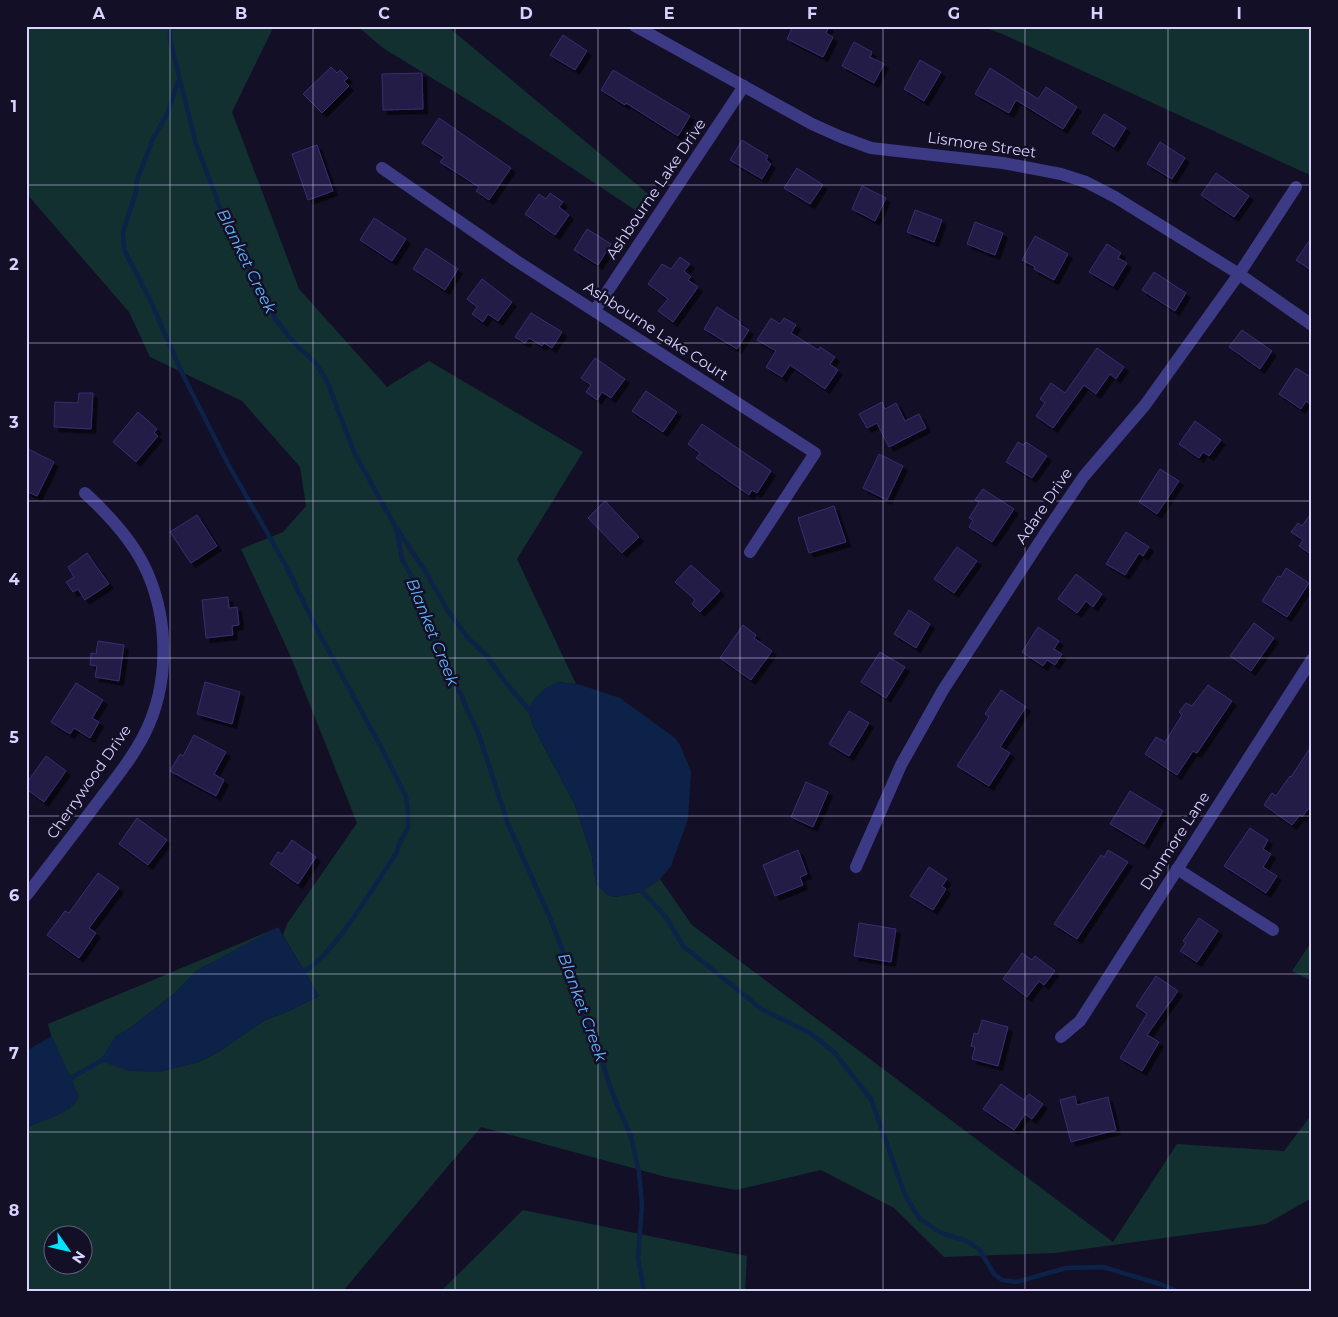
<svg xmlns="http://www.w3.org/2000/svg" width="1338" height="1317" font-family="Montserrat,sans-serif">
<style>
.green{fill:#12302f;fill-rule:evenodd}
.water{fill:#0c2248}
.lines{fill:none;stroke-linecap:round;stroke-linejoin:round}
.stream{stroke:#0c2248;stroke-width:4.5}
.building{fill:#241b47;stroke:#3b2d73;filter:url(#shadow)}
.minor{stroke:#3d3a85;stroke-width:12}
.grid{fill:none;stroke:#d9d4ff;stroke-width:1;stroke-opacity:0.55}
.labels{text-anchor:middle;stroke-width:5;stroke-linejoin:round;paint-order:stroke}
.street-label{font-size:15px;fill:#d9d4ff;stroke:#130f26}
.water-label{font-size:16px;font-style:italic;fill:#62b6ff;stroke:#130f26}
.neatline{fill:none;stroke:#d9d4ff;stroke-width:2}
.grid-label{font-size:16px;text-anchor:middle;font-weight:bold;fill:#d9d4ff}
</style>
<defs>
<filter id="shadow"><feDropShadow dx="4.5" dy="4.5" stdDeviation="0" flood-color="#0009"/></filter>
</defs>
<rect width="100%" height="100%" fill="#130f26"/>
<g class="green">
<path d="M 26,26 L 274,26 L 232,112 L 299,289 L 387,387 L 429,361 L 583,452 L 517,559 L 576,684 L 558,682 L 528,708 L 533,726 L 575,805 L 592,857 L 596,884 L 608,895 L 614,897 L 641,892 L 660,879 L 692,925 L 1113,1242 L 1177,1144 L 1284,1151 L 1312,1114 L 1312,1198 L 1266,1224 L 1055,1253 L 944,1257 L 894,1208 L 821,1170 L 736,1190 L 666,1177 L 481,1127 L 343,1291 L 26,1291 L 26,1128 L 70,1108 L 48,1024 L 279,927 L 196,971 L 175,993 L 130,1028 L 115,1037 L 158,1072 L 199,1062 L 220,1051 L 265,1020 L 289,1011 L 319,996 L 283,935 L 287,924 L 357,823 L 290,655 L 241,549 L 283,532 L 306,506 L 300,467 L 242,401 L 150,357 L 129,312 L 26,193 ZM 52,1234 L 82,1234 L 82,1264 L 52,1264 Z"/>
<path d="M 357,26 L 447,26 L 653,198 L 641,214 L 497,118 L 383,48 Z"/>
<path d="M 980,26 L 1311,26 L 1312,176 L 1000,33 Z"/>
<path d="M 1312,941 L 1312,981 L 1292,971 Z"/>
<path d="M 523,1210 L 747,1256 L 745,1291 L 441,1291 Z"/>
</g>
<g class="water">
<path d="M 558,682 L 581,685 L 620,698 L 675,738 L 680,745 L 691,771 L 688,819 L 671,866 L 660,879 L 641,892 L 614,897 L 608,895 L 596,884 L 592,857 L 575,805 L 533,726 L 528,708 C 537,695 544,687 558,682 Z"/>
<path d="M 278,927 L 319,996 L 289,1011 L 265,1020 L 220,1051 L 199,1062 L 158,1072 L 129,1071 L 100,1061 L 115,1037 L 130,1028 L 175,993 L 196,971 Z"/>
<path d="M 52,1036 L 79,1096 C 76,1111 40,1122 26,1128 L 26,1051 Z"/>
</g>
<g class="lines">
<g class="stream">
<path d="M 170,26 L 170,40 L 196,144 L 223,215 L 276,320 L 296,345 L 315,362 L 327,381 L 354,452 L 396,528 L 402,559 L 416,584 L 440,659 L 460,693 L 480,738 L 508,824 L 550,918 L 566,959 L 578,1005 L 594,1037 L 612,1092 L 631,1137 L 639,1172 L 642,1205 L 638,1258 L 644,1291"/>
<path d="M 178,82 L 167,114 L 152,141 L 137,180 L 136,192 L 123,232 L 124,250 L 151,302 L 183,375 L 228,464 L 285,564 L 319,633 L 382,749 L 406,797 L 408,812 L 408,828 L 398,846 L 397,852 C 380,877 326,968 299,973"/>
<path d="M 397,529 L 425,571 L 448,611 L 467,637 L 486,655 L 505,682 L 531,712"/>
<path d="M 638,887 L 666,917 L 683,946 L 763,1010 L 810,1033 L 834,1052 L 871,1099 L 905,1195 L 920,1219 L 941,1233 L 967,1241 L 979,1249 L 994,1274 L 1002,1280 L 1016,1282 L 1066,1268 L 1103,1267 L 1160,1284 L 1177,1291"/>
<path d="M 67,1079 L 71,1078 L 104,1059"/>
</g>
</g>
<g class="building">
<path d="M 793,26 L 829,26 L 826,33 L 833,37 L 823,57 L 787,39 Z"/>
<path d="M 563,35 L 587,51 L 575,70 L 550,55 Z"/>
<path d="M 854,42 L 872,52 L 870,57 L 884,64 L 874,83 L 842,66 Z"/>
<path d="M 920,60 L 941,72 L 924,101 L 904,89 Z"/>
<path d="M 331,67 L 337,73 L 340,70 L 348,78 L 344,81 L 349,86 L 322,113 L 303,94 Z"/>
<path d="M 990,68 L 1038,99 L 1046,87 L 1077,107 L 1063,129 L 1016,100 L 1009,113 L 975,94 Z"/>
<path d="M 613,70 L 690,116 L 678,136 L 626,103 L 625,105 L 601,90 Z"/>
<path d="M 422,73 L 423,109 L 383,110 L 382,74 Z"/>
<path d="M 1104,114 L 1126,128 L 1114,147 L 1092,133 Z"/>
<path d="M 439,118 L 511,168 L 489,200 L 476,191 L 479,187 L 440,162 L 444,157 L 422,143 Z"/>
<path d="M 742,140 L 768,156 L 766,160 L 771,164 L 762,179 L 730,160 Z"/>
<path d="M 1160,142 L 1185,158 L 1172,179 L 1147,164 Z"/>
<path d="M 317,145 L 333,191 L 308,200 L 292,154 Z"/>
<path d="M 797,168 L 823,185 L 810,204 L 784,188 Z"/>
<path d="M 1216,173 L 1249,196 L 1234,217 L 1201,195 Z"/>
<path d="M 862,186 L 886,198 L 875,221 L 852,209 Z"/>
<path d="M 550,193 L 563,202 L 559,207 L 569,215 L 555,235 L 525,214 L 539,194 L 546,199 Z"/>
<path d="M 915,210 L 942,220 L 934,242 L 907,232 Z"/>
<path d="M 374,218 L 406,239 L 392,261 L 360,240 Z"/>
<path d="M 975,222 L 1003,233 L 995,255 L 967,244 Z"/>
<path d="M 587,229 L 611,244 L 598,265 L 574,250 Z"/>
<path d="M 1035,236 L 1068,254 L 1054,280 L 1034,269 L 1035,267 L 1022,260 Z"/>
<path d="M 1312,237 L 1312,271 L 1296,260 Z"/>
<path d="M 1107,244 L 1121,253 L 1118,258 L 1127,263 L 1113,286 L 1089,272 Z"/>
<path d="M 426,248 L 458,269 L 445,290 L 413,269 Z"/>
<path d="M 680,257 L 690,264 L 684,271 L 691,277 L 688,280 L 698,287 L 673,322 L 658,311 L 668,299 L 648,284 L 662,264 L 671,269 Z"/>
<path d="M 1154,272 L 1186,293 L 1175,311 L 1142,290 Z"/>
<path d="M 482,279 L 512,302 L 498,321 L 488,314 L 483,322 L 472,314 L 477,307 L 467,299 Z"/>
<path d="M 717,307 L 740,322 L 739,324 L 749,330 L 737,349 L 704,329 Z"/>
<path d="M 531,313 L 562,332 L 552,348 L 544,343 L 542,346 L 529,338 L 525,343 L 515,337 Z"/>
<path d="M 771,318 L 780,324 L 784,318 L 796,325 L 791,333 L 818,350 L 820,347 L 835,357 L 830,364 L 838,370 L 825,389 L 790,365 L 782,377 L 766,367 L 776,351 L 757,340 Z"/>
<path d="M 1242,330 L 1272,351 L 1260,369 L 1229,347 Z"/>
<path d="M 1097,348 L 1124,367 L 1116,379 L 1110,374 L 1096,394 L 1084,385 L 1053,428 L 1036,416 L 1045,403 L 1040,399 L 1051,383 L 1065,393 Z"/>
<path d="M 595,358 L 625,379 L 611,398 L 602,392 L 597,400 L 586,392 L 591,385 L 581,378 Z"/>
<path d="M 1296,368 L 1312,378 L 1312,405 L 1306,401 L 1301,409 L 1279,394 Z"/>
<path d="M 646,391 L 677,412 L 663,432 L 632,411 Z"/>
<path d="M 79,393 L 93,393 L 91,429 L 54,427 L 55,402 L 78,403 Z"/>
<path d="M 882,402 L 885,409 L 896,403 L 905,421 L 919,414 L 926,428 L 889,447 L 877,423 L 867,428 L 859,414 Z"/>
<path d="M 138,412 L 157,429 L 154,433 L 158,436 L 136,462 L 113,442 Z"/>
<path d="M 1195,421 L 1221,440 L 1209,456 L 1203,452 L 1199,458 L 1179,444 Z"/>
<path d="M 702,424 L 771,471 L 757,493 L 752,490 L 749,495 L 696,458 L 700,453 L 688,444 Z"/>
<path d="M 1018,442 L 1023,445 L 1026,442 L 1047,456 L 1032,478 L 1006,462 Z"/>
<path d="M 26,448 L 54,462 L 37,496 L 26,491 Z"/>
<path d="M 879,454 L 903,466 L 887,500 L 863,488 Z"/>
<path d="M 1160,469 L 1179,481 L 1157,514 L 1139,502 Z"/>
<path d="M 983,489 L 1014,509 L 992,542 L 969,527 L 973,520 L 969,518 L 979,502 L 975,500 Z"/>
<path d="M 605,501 L 639,537 L 622,553 L 588,518 Z"/>
<path d="M 834,506 L 846,542 L 809,553 L 798,518 Z"/>
<path d="M 1312,512 L 1312,555 L 1299,546 L 1303,540 L 1291,532 L 1298,523 L 1302,526 Z"/>
<path d="M 197,515 L 217,546 L 191,563 L 170,532 Z"/>
<path d="M 1126,532 L 1149,547 L 1143,556 L 1139,553 L 1125,575 L 1106,564 Z"/>
<path d="M 957,547 L 977,561 L 954,593 L 934,579 Z"/>
<path d="M 87,553 L 109,584 L 85,600 L 78,589 L 73,592 L 66,582 L 74,577 L 68,567 Z"/>
<path d="M 691,565 L 720,591 L 700,612 L 692,604 L 695,600 L 675,582 Z"/>
<path d="M 1286,568 L 1309,583 L 1287,617 L 1262,601 L 1278,576 L 1281,577 Z"/>
<path d="M 1076,574 L 1102,594 L 1093,607 L 1086,601 L 1077,613 L 1058,599 Z"/>
<path d="M 228,597 L 229,608 L 237,607 L 239,625 L 232,626 L 233,635 L 206,638 L 202,600 Z"/>
<path d="M 909,610 L 930,624 L 916,648 L 894,634 Z"/>
<path d="M 1254,623 L 1274,638 L 1251,671 L 1230,656 Z"/>
<path d="M 743,625 L 756,635 L 754,638 L 772,651 L 751,680 L 720,658 Z"/>
<path d="M 1038,627 L 1059,641 L 1054,649 L 1062,654 L 1055,665 L 1047,660 L 1043,666 L 1022,652 Z"/>
<path d="M 98,641 L 124,645 L 119,681 L 95,677 L 97,666 L 90,665 L 91,653 L 96,654 Z"/>
<path d="M 880,652 L 905,667 L 886,698 L 861,682 Z"/>
<path d="M 205,682 L 240,692 L 232,724 L 197,714 Z"/>
<path d="M 76,683 L 103,700 L 92,718 L 99,722 L 90,738 L 74,728 L 70,734 L 51,722 Z"/>
<path d="M 1208,685 L 1232,701 L 1197,753 L 1193,751 L 1177,775 L 1145,754 L 1156,737 L 1165,742 L 1182,715 L 1179,712 L 1186,703 L 1192,706 Z"/>
<path d="M 1001,690 L 1026,707 L 1000,747 L 1010,753 L 989,786 L 957,766 L 989,717 L 985,714 Z"/>
<path d="M 849,711 L 869,723 L 849,756 L 829,744 Z"/>
<path d="M 194,735 L 226,752 L 214,774 L 224,780 L 216,796 L 170,771 L 180,754 L 183,756 Z"/>
<path d="M 1312,745 L 1312,804 L 1302,817 L 1300,815 L 1292,825 L 1264,805 L 1272,793 L 1276,796 L 1290,776 L 1291,777 Z"/>
<path d="M 46,756 L 66,771 L 44,802 L 26,789 L 26,784 Z"/>
<path d="M 806,782 L 828,792 L 813,827 L 791,817 Z"/>
<path d="M 1130,791 L 1163,811 L 1144,844 L 1110,824 Z"/>
<path d="M 137,818 L 167,840 L 148,865 L 119,844 Z"/>
<path d="M 1250,828 L 1268,840 L 1263,849 L 1271,854 L 1263,867 L 1277,876 L 1266,893 L 1224,866 Z"/>
<path d="M 292,840 L 316,857 L 298,884 L 270,864 L 278,852 L 282,854 Z"/>
<path d="M 798,850 L 807,874 L 800,877 L 803,885 L 775,896 L 763,865 Z"/>
<path d="M 1108,850 L 1128,862 L 1077,939 L 1054,924 L 1101,855 L 1104,857 Z"/>
<path d="M 929,867 L 947,879 L 942,886 L 946,889 L 933,910 L 910,896 Z"/>
<path d="M 98,873 L 119,888 L 89,928 L 96,933 L 79,958 L 47,935 L 65,911 L 69,913 Z"/>
<path d="M 1199,918 L 1218,931 L 1197,962 L 1180,951 L 1186,943 L 1183,941 Z"/>
<path d="M 859,923 L 896,929 L 891,962 L 854,956 Z"/>
<path d="M 1022,953 L 1032,960 L 1035,956 L 1055,971 L 1044,985 L 1039,981 L 1027,997 L 1003,979 Z"/>
<path d="M 1156,976 L 1178,991 L 1147,1035 L 1159,1042 L 1142,1071 L 1120,1058 L 1147,1014 L 1136,1006 Z"/>
<path d="M 982,1020 L 1008,1027 L 998,1066 L 972,1059 L 975,1047 L 971,1046 L 974,1033 L 978,1034 Z"/>
<path d="M 1001,1084 L 1024,1100 L 1029,1094 L 1043,1104 L 1032,1119 L 1025,1114 L 1014,1130 L 983,1109 Z"/>
<path d="M 1075,1096 L 1077,1105 L 1108,1097 L 1116,1130 L 1071,1142 L 1060,1100 Z"/>
</g>
<g class="lines">
<g class="minor">
<path d="M 635,26 L 812,124 L 841,137 L 871,148 L 1003,163 L 1061,174 L 1086,182 L 1115,197 L 1239,274 L 1312,325"/>
<path d="M 382,168 L 515,260 L 815,453 L 750,552"/>
<path d="M 595,310 L 744,86"/>
<path d="M 856,867 L 901,765 L 943,690 L 1046,532 L 1084,476 L 1145,405 L 1239,274 L 1296,187"/>
<path d="M 1177,869 L 1273,930"/>
<path d="M 26,896 C 51,863 76,831 100,799 C 116,778 133,757 145,733 C 169,685 169,623 148,574 C 135,543 110,516 85,493"/>
<path d="M 1061,1037 L 1080,1021 L 1312,659"/>
</g>
</g>
<path class="grid" d="M 170,26 L 170,1291M 313,26 L 313,1291M 455,26 L 455,1291M 598,26 L 598,1291M 740,26 L 740,1291M 883,26 L 883,1291M 1025,26 L 1025,1291M 1168,26 L 1168,1291M 26,185 L 1312,185M 26,343 L 1312,343M 26,501 L 1312,501M 26,658 L 1312,658M 26,816 L 1312,816M 26,974 L 1312,974M 26,1132 L 1312,1132"/>
<g class="labels">
<g class="street-label">
<text transform="translate(982 145) rotate(8)" y="5">Lismore Street</text>
<text transform="translate(656 189) rotate(-56)" y="5">Ashbourne Lake Drive</text>
<text transform="translate(656 331) rotate(33)" y="5">Ashbourne Lake Court</text>
<text transform="translate(1044 506) rotate(-56)" y="5">Adare Drive</text>
<text transform="translate(89 782) rotate(-55)" y="5">Cherrywood Drive</text>
<text transform="translate(1175 841) rotate(-57)" y="5">Dunmore Lane</text>
</g>
<g class="water-label">
<text transform="translate(247 261) rotate(64)" y="6">Blanket Creek</text>
<text transform="translate(433 632) rotate(68)" y="6">Blanket Creek</text>
<text transform="translate(583 1007) rotate(70)" y="6">Blanket Creek</text>
</g>
</g>
<rect width="1338" height="1317" fill="none" stroke="#130f26" stroke-width="55"/>
<g transform="translate(68 1250) rotate(124)"><circle r="24" fill="#130f26" stroke="#625e7d"/>
<path d="M0-4L9 19L0 12L-9 19Z" fill="#00e5ff"/>
<text y="-8" font-size="14" font-weight="bold" text-anchor="middle" fill="#d9d4ff">N</text>
</g>
<rect x="28" y="28" width="1282" height="1262" class="neatline"/>
<g class="grid-label">
<text x="99" y="19">A</text>
<text x="241" y="19">B</text>
<text x="384" y="19">C</text>
<text x="526" y="19">D</text>
<text x="669" y="19">E</text>
<text x="812" y="19">F</text>
<text x="954" y="19">G</text>
<text x="1097" y="19">H</text>
<text x="1239" y="19">I</text>
<text x="14" y="112">1</text>
<text x="14" y="270">2</text>
<text x="14" y="428">3</text>
<text x="14" y="585">4</text>
<text x="14" y="743">5</text>
<text x="14" y="901">6</text>
<text x="14" y="1059">7</text>
<text x="14" y="1216">8</text>
</g>
</svg>
